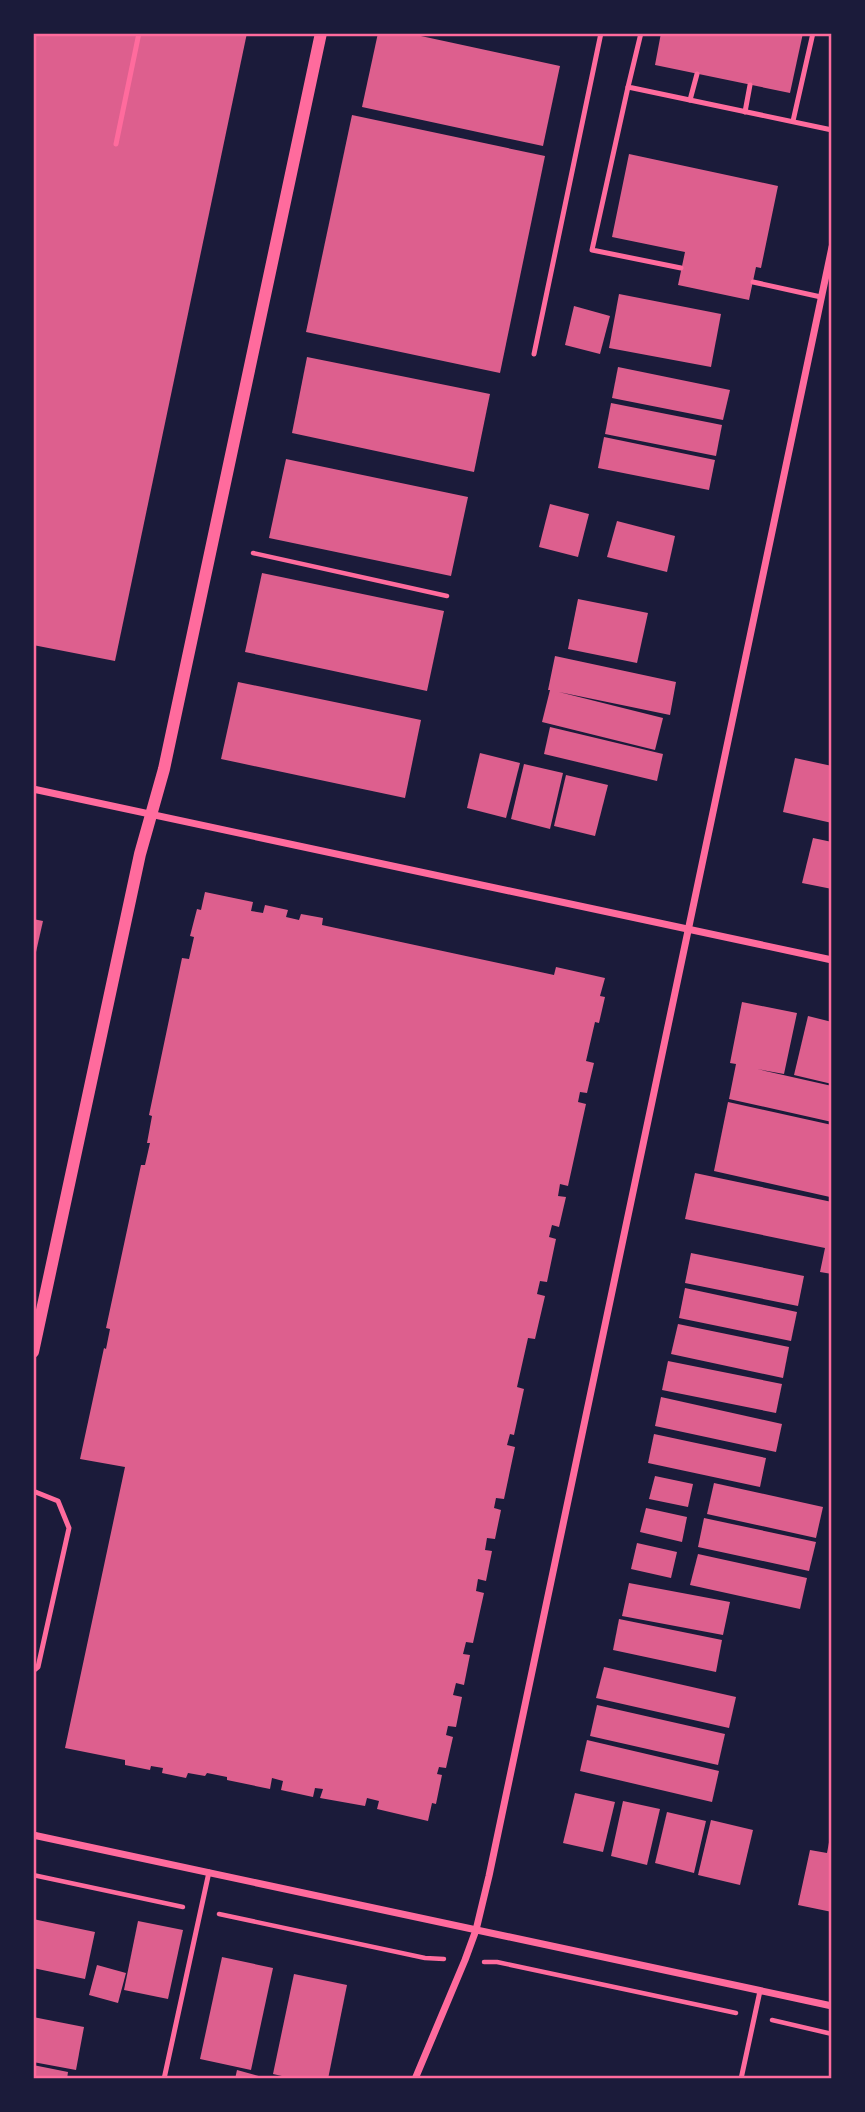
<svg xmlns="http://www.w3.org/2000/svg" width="865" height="2112" font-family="Roboto,sans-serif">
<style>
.building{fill:#dd5f8e}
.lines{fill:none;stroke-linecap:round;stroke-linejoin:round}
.path{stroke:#ff6b9d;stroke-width:4.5}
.service{stroke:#ff6b9d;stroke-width:5}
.minor{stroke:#ff6b9d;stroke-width:7}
.tertiary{stroke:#ff6b9d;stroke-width:12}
.neatline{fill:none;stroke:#ff6b9d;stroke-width:2.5}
</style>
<rect width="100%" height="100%" fill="#1b1b3a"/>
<g class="building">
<path d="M 33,33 L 247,33 L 115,661 L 33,645 Z"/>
<path d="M 378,33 L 407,33 L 560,66 L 543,146 L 362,107 Z"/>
<path d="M 661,33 L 803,33 L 790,93 L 655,65 Z"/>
<path d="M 352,115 L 545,156 L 500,373 L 306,332 Z"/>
<path d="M 629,154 L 778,186 L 761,268 L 756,267 L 749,300 L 678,285 L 685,252 L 612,237 Z"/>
<path d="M 619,294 L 721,314 L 711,367 L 609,348 Z"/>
<path d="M 574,306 L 610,316 L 600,354 L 565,345 Z"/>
<path d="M 307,357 L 490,394 L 474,472 L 292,433 Z"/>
<path d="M 618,367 L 730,390 L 723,420 L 612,398 Z"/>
<path d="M 611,403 L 722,425 L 716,456 L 605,434 Z"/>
<path d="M 604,437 L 715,460 L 709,490 L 598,468 Z"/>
<path d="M 286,459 L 468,497 L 451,576 L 269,538 Z"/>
<path d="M 550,504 L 589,514 L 578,557 L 539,547 Z"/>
<path d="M 617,521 L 675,536 L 667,572 L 607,557 Z"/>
<path d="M 262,573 L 444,611 L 427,691 L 245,652 Z"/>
<path d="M 578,599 L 648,613 L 637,663 L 568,649 Z"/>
<path d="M 555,656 L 676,682 L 670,715 L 559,692 L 663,718 L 655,750 L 542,722 L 550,690 L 548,690 Z"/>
<path d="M 238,682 L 421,720 L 405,798 L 221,759 Z"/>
<path d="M 550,727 L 663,754 L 657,781 L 544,754 Z"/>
<path d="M 480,753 L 520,763 L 506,818 L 467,808 Z"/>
<path d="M 795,758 L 832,766 L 832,823 L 783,812 Z"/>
<path d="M 524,764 L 563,773 L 550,829 L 511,819 Z"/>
<path d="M 566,775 L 608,785 L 595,836 L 554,826 Z"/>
<path d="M 813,838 L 832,842 L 832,889 L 802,883 Z"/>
<path d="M 205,892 L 253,902 L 251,911 L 263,913 L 265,905 L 288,910 L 286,917 L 299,920 L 301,914 L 323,918 L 322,925 L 554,975 L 556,967 L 605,978 L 600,996 L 605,997 L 599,1023 L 595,1022 L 586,1061 L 594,1063 L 587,1093 L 580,1092 L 578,1102 L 586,1104 L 568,1186 L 560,1184 L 558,1196 L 566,1197 L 559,1227 L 552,1225 L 549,1237 L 556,1239 L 547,1282 L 540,1281 L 537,1294 L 545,1296 L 535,1339 L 528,1338 L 517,1387 L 524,1389 L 514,1435 L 510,1434 L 507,1445 L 515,1447 L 504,1499 L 496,1498 L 494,1508 L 501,1510 L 495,1539 L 487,1538 L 485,1550 L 492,1551 L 486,1581 L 478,1579 L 476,1591 L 484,1593 L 473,1643 L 466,1642 L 463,1654 L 470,1655 L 464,1685 L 456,1683 L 453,1695 L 462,1697 L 456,1727 L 448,1726 L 446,1735 L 453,1737 L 446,1768 L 439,1767 L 437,1774 L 442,1775 L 436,1804 L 432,1803 L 428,1821 L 377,1809 L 379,1801 L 367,1798 L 365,1806 L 320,1798 L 323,1789 L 315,1788 L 313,1797 L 281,1790 L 283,1781 L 272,1778 L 270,1789 L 227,1780 L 227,1777 L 207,1773 L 205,1776 L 188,1773 L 186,1778 L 162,1773 L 163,1768 L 151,1766 L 150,1770 L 125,1765 L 125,1760 L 65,1748 L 125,1467 L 80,1459 L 104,1348 L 106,1349 L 110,1329 L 106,1328 L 141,1165 L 145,1165 L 150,1143 L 147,1143 L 152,1116 L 149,1115 L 182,958 L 189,959 L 194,937 L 190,936 L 197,909 L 201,910 Z"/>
<path d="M 33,919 L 43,921 L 36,952 L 33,951 Z"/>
<path d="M 742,1002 L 797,1013 L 784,1074 L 757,1069 L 832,1086 L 832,1122 L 729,1099 L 736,1064 L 730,1063 Z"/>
<path d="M 808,1016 L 832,1022 L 832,1084 L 794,1075 Z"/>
<path d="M 728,1102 L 832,1125 L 830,1197 L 714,1171 Z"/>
<path d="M 695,1173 L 832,1202 L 832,1274 L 820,1272 L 825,1248 L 685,1219 Z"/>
<path d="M 691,1253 L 804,1276 L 798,1306 L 685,1283 Z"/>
<path d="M 685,1288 L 797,1312 L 791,1341 L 679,1318 Z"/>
<path d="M 678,1324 L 789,1347 L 783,1378 L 671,1354 Z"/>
<path d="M 668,1361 L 782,1384 L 776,1413 L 662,1390 Z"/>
<path d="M 661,1397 L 782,1424 L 776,1452 L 655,1426 Z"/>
<path d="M 654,1434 L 766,1458 L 760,1487 L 648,1463 Z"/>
<path d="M 655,1476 L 693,1484 L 688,1507 L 649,1499 Z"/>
<path d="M 714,1483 L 823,1507 L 816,1538 L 707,1514 Z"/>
<path d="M 646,1508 L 687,1517 L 682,1542 L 640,1532 Z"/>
<path d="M 704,1518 L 816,1542 L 809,1571 L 698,1547 Z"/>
<path d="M 637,1543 L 677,1552 L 671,1578 L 631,1569 Z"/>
<path d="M 698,1554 L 807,1578 L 800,1609 L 690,1585 Z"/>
<path d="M 629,1583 L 730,1602 L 723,1635 L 622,1616 Z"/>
<path d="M 619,1619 L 722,1640 L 716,1672 L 613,1650 Z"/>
<path d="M 604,1667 L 736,1697 L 729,1728 L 596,1698 Z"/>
<path d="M 597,1705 L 725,1734 L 718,1765 L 590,1736 Z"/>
<path d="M 587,1740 L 719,1771 L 712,1802 L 580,1771 Z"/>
<path d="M 575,1793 L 615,1802 L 603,1852 L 563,1843 Z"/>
<path d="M 623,1801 L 660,1809 L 647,1865 L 611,1856 Z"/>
<path d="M 667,1812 L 706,1821 L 694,1873 L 655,1863 Z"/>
<path d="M 711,1820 L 753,1830 L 740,1885 L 698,1875 Z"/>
<path d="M 830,1837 L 832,1912 L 798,1905 L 810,1850 L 827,1853 Z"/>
<path d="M 33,1919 L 95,1932 L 85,1979 L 33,1968 Z"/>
<path d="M 138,1921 L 183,1930 L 168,1999 L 124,1990 Z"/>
<path d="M 222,1957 L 273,1968 L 251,2070 L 200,2059 Z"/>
<path d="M 97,1965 L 126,1973 L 118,2003 L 89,1995 Z"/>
<path d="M 294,1974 L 347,1985 L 328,2079 L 295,2079 L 273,2074 Z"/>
<path d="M 33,2017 L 84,2027 L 76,2070 L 33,2062 Z"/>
<path d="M 33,2065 L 68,2072 L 67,2079 L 33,2079 Z"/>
<path d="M 237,2070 L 266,2078 L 266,2079 L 235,2079 Z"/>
</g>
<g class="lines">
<g class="path">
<path d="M 253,553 L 447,596"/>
<path d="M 33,1875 L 183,1907"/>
<path d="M 219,1914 L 425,1958 L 444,1959"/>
<path d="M 484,1962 L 497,1962 L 736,2013"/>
<path d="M 772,2020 L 832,2034"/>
</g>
<g class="service">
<path d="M 641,33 L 628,87 L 832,130"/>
<path d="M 628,87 L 592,250 L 681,268"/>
<path d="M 690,100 L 697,74"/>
<path d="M 745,112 L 750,85"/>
<path d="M 793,121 L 813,33"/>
<path d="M 116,144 L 139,33"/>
<path d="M 753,282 L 821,297"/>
<path d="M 534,354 L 601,33"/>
<path d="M 33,1491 L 58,1501 L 69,1528 L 38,1667 L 33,1671"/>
<path d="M 164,2079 L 209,1872"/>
<path d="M 741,2079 L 760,1991"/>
</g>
<g class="minor">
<path d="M 33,789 L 832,960"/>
<path d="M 33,1835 L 832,2006"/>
<path d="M 415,2079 L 465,1960 L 476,1930 L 489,1876 L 832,247"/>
</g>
<path class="tertiary" d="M 33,1352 L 140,854 L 164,769 L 321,33"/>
</g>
<rect width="865" height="2112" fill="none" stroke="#1b1b3a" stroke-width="70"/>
<rect x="35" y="35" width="795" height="2042" class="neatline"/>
</svg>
